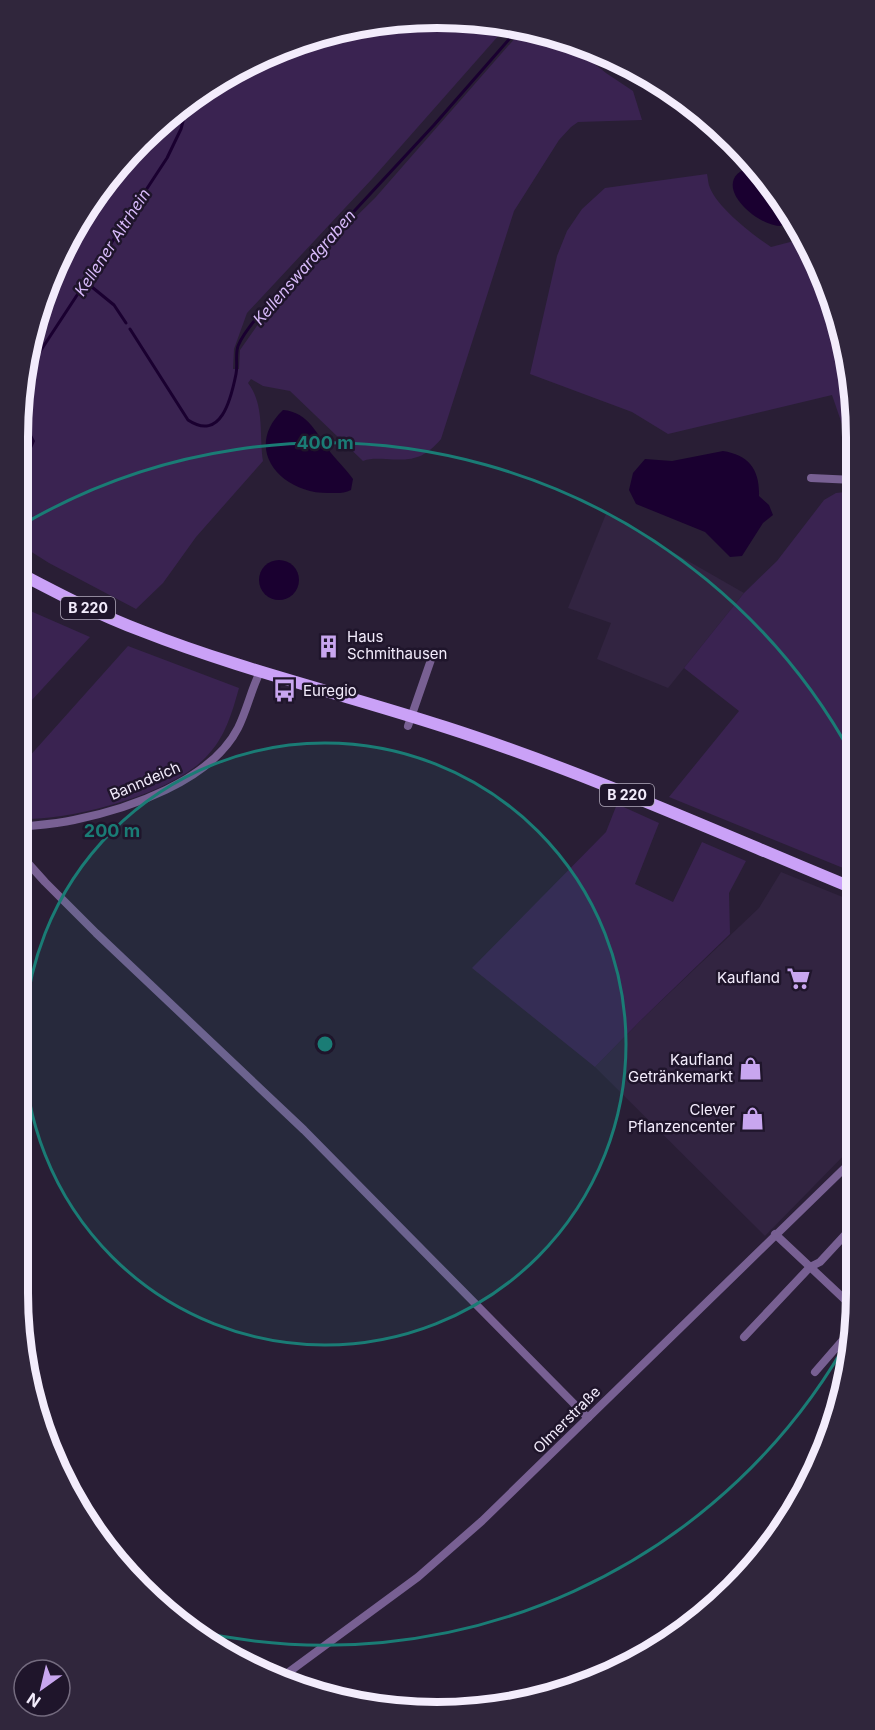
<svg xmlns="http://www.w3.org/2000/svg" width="875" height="1730" font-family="Inter,sans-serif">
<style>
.built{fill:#322441}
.green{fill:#3a2351}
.water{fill:#1a0030}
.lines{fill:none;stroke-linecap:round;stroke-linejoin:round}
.stream{stroke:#1a0030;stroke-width:3}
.street{stroke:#786093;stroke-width:8}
.primary{stroke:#caa1f7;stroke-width:12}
.ring{fill:none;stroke:#1a7c75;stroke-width:3}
.labels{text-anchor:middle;stroke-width:5;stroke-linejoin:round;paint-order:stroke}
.shield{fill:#1f152b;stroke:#b3acbd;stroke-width:1.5}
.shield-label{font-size:14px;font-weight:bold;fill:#f3ecfc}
.poi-label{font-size:15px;fill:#f3ecfc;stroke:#1f152b;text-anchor:end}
.street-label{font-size:15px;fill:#f3ecfc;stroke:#1f152b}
.water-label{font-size:16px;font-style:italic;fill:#d8bafa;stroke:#1f152b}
.rim{fill:none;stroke:#f3ecfc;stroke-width:8}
.centre{fill:#1a7c75;stroke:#1f152b;stroke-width:3}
.ring-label{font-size:18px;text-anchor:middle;font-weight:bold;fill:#1a7c75;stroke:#1f152b;stroke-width:5;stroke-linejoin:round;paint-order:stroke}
</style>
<rect width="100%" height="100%" fill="#291e35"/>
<g class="built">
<path d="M 606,514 L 744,593 L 668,688 L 597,659 L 611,623 L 568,608 Z"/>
<path d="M 781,872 L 855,902 L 856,1143 L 765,1236 L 595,1067 L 640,1021 L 759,908 Z"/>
</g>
<g class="green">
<path d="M 465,19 L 507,26 L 372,179 L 247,313 L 234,349 L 233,369 L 239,369 L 240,350 L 273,303 L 324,248 L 375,198 L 523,29 L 546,32 L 562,38 L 606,73 L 633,91 L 642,120 L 578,122 L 571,127 L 559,140 L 514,211 L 441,439 C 424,459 412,461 386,459 C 378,459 371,458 363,461 L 290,391 L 263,386 L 251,379 L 248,383 C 265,405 259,435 263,461 L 196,537 L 163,583 L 136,609 L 49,563 L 19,544 L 19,456 L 26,453 L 25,419 L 19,411 L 32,329 L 61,252 L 104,182 L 161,122 L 227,74 L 302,40 L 382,22 Z"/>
<path d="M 707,174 C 708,178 708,184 710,188 C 718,208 753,235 771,247 L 794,241 L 799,233 L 825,277 L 853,382 L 854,459 L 832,395 L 668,434 L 632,412 L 530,374 L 557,256 L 567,231 L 582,209 L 605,188 Z"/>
<path d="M 854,491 L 855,862 L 848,870 L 669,797 L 739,711 L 684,668 L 744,593 L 777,561 L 824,500 L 836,493 Z"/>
<path d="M 19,606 L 90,637 L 19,714 Z"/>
<path d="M 128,646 L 239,688 C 232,713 225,738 206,757 C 170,795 70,821 18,819 L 19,768 Z"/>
<path d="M 617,804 L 659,823 L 635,884 L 673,902 L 702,842 L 746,861 L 729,893 L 730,934 L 640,1021 L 595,1067 L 472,968 L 606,832 Z"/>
</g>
<g class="water">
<path d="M 754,166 L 771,182 L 790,217 L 781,226 C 754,226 704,178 754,166 Z"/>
<path d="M 283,410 C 309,412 317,435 331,453 C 338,462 347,470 353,479 L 351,490 C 344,494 336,493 328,493 C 281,493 242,449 283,410 Z"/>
<path d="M 19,411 L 35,441 L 32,448 L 19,456 Z"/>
<path d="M 723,451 C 749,455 760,470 759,496 L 769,505 L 773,515 L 763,523 L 742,556 L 730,557 L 705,532 L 636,504 L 629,490 L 633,473 L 645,459 L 672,461 Z"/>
<circle cx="279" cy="580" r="20"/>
</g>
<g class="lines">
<g class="stream">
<path d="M 87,283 L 114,305 L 126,323"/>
<path d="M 130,329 L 188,420 C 221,442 231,399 236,374 C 238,365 235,355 238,346 C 244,331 258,317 268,304 L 434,125 L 519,28"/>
<path d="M 24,376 L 167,158 L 181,129 L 188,102"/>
</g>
<g class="street">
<path d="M 811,478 L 854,480"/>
<path d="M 408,726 L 433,654"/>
<path d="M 18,827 C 37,825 56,824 74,820 C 128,809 211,781 238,728 C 247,710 251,690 260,672"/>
<path d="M 18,852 L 45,882 L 96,933 L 304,1130 L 588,1418"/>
<path d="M 775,1234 L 856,1310"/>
<path d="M 744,1337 L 810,1267 L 820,1262 L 856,1223"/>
<path d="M 815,1372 L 855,1326"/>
<path d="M 278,1680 L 418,1577 L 482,1521 L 856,1157"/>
</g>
<path class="primary" d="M 19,573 C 59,594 99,615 142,631 C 241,670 344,694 445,727 C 585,772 719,833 855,889"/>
</g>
<circle cx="325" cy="1044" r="301" fill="#1a7c75" fill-opacity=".12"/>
<g class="ring">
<circle cx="325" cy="1044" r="301"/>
<path d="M853 1331A601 601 0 0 1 195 1631M20 526A601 601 0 0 1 853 757"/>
</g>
<defs>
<symbol id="building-bare" viewBox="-9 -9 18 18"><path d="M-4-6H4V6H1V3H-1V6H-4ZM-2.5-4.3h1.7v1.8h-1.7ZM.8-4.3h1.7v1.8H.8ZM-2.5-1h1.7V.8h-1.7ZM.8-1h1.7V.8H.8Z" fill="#c8a6ef" stroke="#1f152b" stroke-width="2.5" paint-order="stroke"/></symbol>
<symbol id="bus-bare" viewBox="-9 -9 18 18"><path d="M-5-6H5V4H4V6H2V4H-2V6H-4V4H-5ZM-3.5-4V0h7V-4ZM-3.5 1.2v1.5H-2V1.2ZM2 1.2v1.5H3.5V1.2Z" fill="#c8a6ef" stroke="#1f152b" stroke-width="2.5" paint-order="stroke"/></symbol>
<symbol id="supermarket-bare" viewBox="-9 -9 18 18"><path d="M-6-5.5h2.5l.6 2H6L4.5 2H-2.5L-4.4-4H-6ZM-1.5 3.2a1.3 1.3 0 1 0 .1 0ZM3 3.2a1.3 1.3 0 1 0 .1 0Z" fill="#c8a6ef" stroke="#1f152b" stroke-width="2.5" paint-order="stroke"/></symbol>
<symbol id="shop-bare" viewBox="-9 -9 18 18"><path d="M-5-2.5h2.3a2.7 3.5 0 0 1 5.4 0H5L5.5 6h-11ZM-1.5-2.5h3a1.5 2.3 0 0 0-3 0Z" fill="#c8a6ef" stroke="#1f152b" stroke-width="2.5" paint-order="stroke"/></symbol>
</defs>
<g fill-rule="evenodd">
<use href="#building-bare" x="312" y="630" width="33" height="33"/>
<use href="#bus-bare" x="268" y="674" width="33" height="33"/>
<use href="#supermarket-bare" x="782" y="962" width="33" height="33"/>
<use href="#shop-bare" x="734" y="1052" width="33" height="33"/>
<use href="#shop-bare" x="736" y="1102" width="33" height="33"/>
</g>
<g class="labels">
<g class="shield">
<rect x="61" y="597" width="54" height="22" rx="4.5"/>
<rect x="600" y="784" width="54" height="22" rx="4.5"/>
</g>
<g class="shield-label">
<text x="88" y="613">B 220</text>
<text x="627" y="800">B 220</text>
</g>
<g class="poi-label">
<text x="347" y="642" text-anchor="start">Haus<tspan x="347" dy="17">Schmithausen</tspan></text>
<text x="303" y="696" text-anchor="start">Euregio</text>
<text x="780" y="983">Kaufland</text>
<text x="733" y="1065">Kaufland<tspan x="733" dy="17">Getränkemarkt</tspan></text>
<text x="735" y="1115">Clever<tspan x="735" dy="17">Pflanzencenter</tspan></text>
</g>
<g class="street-label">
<text transform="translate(145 781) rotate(-23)" y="5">Banndeich</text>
<text transform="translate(567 1420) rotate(-45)" y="5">Olmerstraße</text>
</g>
<g class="water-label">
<text transform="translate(112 242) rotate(-57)" y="6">Kellener Altrhein</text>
<text transform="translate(304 267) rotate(-49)" y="6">Kellenswardgraben</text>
</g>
</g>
<path d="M0 0H875V1730H0ZM437 28H437A409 409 0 0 1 846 437V1293A409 409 0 0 1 437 1702H437A409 409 0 0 1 28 1293V437A409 409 0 0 1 437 28Z" fill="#30263c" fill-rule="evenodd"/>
<path class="rim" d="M437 28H437A409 409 0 0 1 846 437V1293A409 409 0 0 1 437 1702H437A409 409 0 0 1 28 1293V437A409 409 0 0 1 437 28Z"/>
<circle cx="325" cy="1044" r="9" class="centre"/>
<g class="ring-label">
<text x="325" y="449">400 m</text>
<text x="112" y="837">200 m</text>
</g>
<g transform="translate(42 1688) rotate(214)"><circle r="28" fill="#1f152b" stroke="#746b7f" stroke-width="1.5"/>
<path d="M0-4.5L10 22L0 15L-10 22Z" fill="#c8a6ef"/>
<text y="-9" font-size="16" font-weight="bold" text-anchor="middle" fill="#f3ecfc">N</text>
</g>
</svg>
